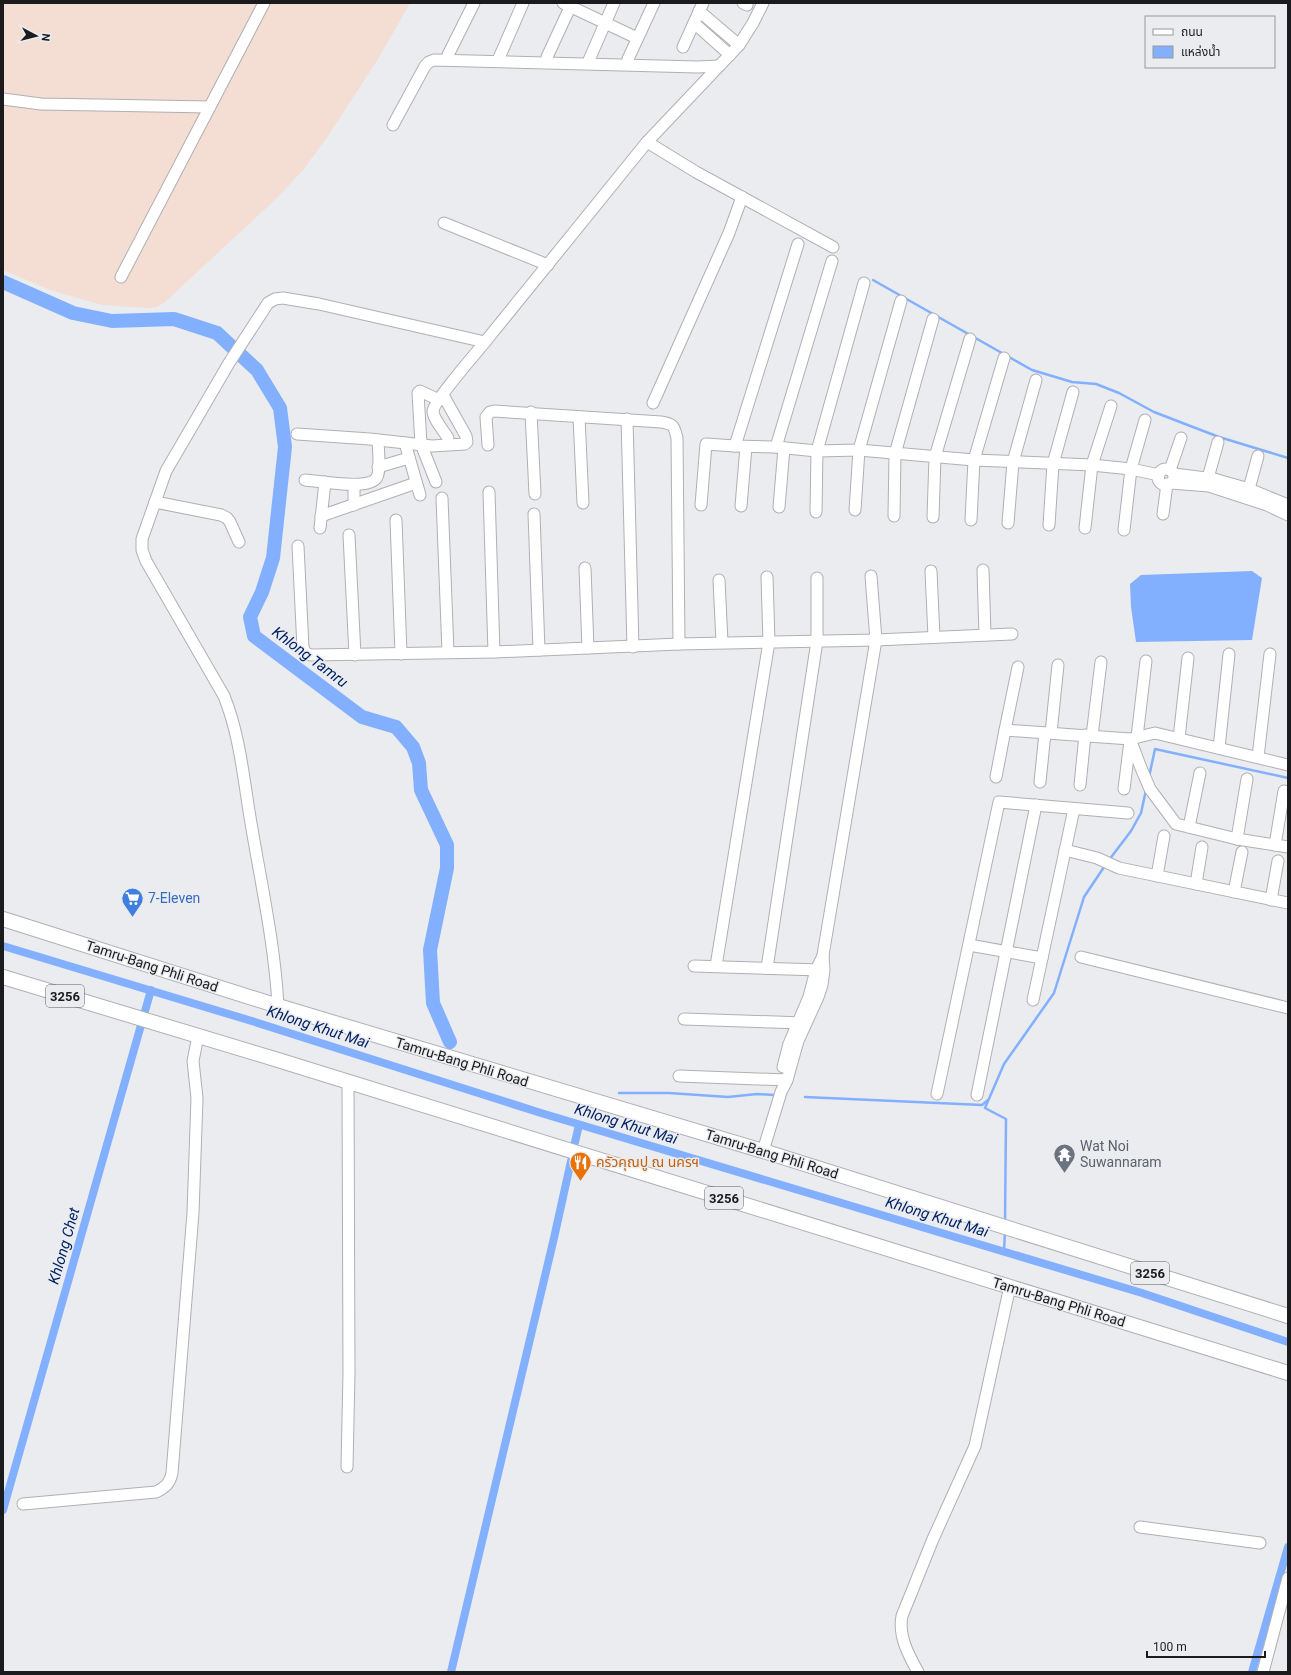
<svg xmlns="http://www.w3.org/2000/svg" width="1291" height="1675" font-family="Roboto,'Noto Sans Thai',sans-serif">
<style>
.industrial{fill:#f4ddd2}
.water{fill:#82b0ff}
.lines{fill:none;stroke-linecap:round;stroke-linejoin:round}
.stream{stroke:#82b0ff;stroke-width:2.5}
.canal{stroke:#82b0ff;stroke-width:8}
.river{stroke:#82b0ff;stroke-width:14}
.minor-casing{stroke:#b0b0b4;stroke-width:13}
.major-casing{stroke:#b0b0b4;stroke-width:16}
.minor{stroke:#fff;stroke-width:11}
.major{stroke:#fff;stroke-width:14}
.labels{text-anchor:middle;stroke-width:3;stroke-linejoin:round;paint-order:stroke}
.shield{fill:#ebecf0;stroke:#595a5c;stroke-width:1}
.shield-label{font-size:13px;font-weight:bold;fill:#1b1b1d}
.shop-label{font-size:14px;fill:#366cbe;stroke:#ebecf0;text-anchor:start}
.street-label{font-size:14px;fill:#1b1b1d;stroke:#ebecf0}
.worship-label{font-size:14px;fill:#5b616d;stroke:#ebecf0;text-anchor:start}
.food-label{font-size:14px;fill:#c56008;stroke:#ebecf0;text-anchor:start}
.water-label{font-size:15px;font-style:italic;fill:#002264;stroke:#ebecf0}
</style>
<rect width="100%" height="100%" fill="#ebecf0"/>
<path class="industrial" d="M 3,3 L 410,3 L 378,59 L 328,136 L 303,170 L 277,198 L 165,302 L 157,307 L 148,308 L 102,305 L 50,290 L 3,270 Z"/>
<path class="water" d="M 1252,571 L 1262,578 L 1252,640 L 1136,642 L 1131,607 L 1130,584 L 1141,575 Z"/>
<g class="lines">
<g class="stream">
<path d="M 873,280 L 1032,370 L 1072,382 L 1096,384 L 1119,393 L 1154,412 L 1219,437 L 1288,458"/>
<path d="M 1149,777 L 1155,749 L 1288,778"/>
<path d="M 1109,860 L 1131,831 L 1141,813 L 1146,790"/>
<path d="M 619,1093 L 669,1093 L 728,1097 L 757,1094 L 774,1095"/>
<path d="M 805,1097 L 982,1105 L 988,1100"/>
<path d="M 1005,1222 L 1006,1119 L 985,1108 L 1004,1064 L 1054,993 L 1084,897 L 1106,864"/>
<path d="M 1004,1252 L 1005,1231"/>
</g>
<g class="canal">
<path d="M 3,946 L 255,1022 L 541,1113 L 1142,1293 L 1288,1342"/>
<path d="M 575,1142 L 579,1125"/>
<path d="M 3,1510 L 151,990"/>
<path d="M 451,1672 L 554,1238 L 571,1161"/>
<path d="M 1252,1672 L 1288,1547"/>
</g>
<path class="river" d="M 3,282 L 73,313 L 112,321 L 174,319 L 217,333 L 257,370 L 280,408 L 285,447 L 273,558 L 262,592 L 250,617 L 254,636 L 362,717 L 396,727 L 413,747 L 419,763 L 421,790 L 447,845 L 447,868 L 430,950 L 433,1003 L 450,1042"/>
<defs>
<g id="minor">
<path d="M 563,3 L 637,38"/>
<path d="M 743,3 L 747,5"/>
<path d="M 699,11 L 739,45"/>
<path d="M 694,23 L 730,55"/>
<path d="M 683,47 L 703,3"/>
<path d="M 448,55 L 474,3"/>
<path d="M 547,57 L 572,3"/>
<path d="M 499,58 L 523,3"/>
<path d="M 628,59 L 654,3"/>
<path d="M 589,60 L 614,3"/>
<path d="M 3,99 L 41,104 L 210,107"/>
<path d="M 393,125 L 425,66 L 429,62 L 434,60 L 697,67 L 719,66"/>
<path d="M 647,142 L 696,172 L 833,247"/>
<path d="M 444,223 L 548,265"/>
<path d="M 798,244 L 735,446 L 776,447 L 817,451 L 859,450 L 974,460 L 1092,465 L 1131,469 L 1159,475"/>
<path d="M 121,277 L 264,3"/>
<path d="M 653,403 L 729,233 L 742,197"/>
<path d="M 531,412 L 535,494"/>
<path d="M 579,417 L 583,503"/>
<path d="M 627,419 L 633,647"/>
<path d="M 297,434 L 370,439 L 432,446 L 465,444 L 467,442 L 466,436 L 443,395"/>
<path d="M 448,438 C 444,431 433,419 433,411 C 434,401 476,353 485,342"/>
<path d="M 405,443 L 420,495"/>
<path d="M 488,445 L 486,417 L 490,412 L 494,411 L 661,422 C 674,424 674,426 677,438 L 679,644"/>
<path d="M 776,447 L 832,261"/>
<path d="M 378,467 L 409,458"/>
<circle cx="1166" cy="477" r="8"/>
<path d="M 1170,470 L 1181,438"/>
<path d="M 1174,474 L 1214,479 L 1249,489 L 1288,505"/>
<path d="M 1208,478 L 1218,442"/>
<path d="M 305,480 C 319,481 370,491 377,477 C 381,470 378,448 378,440"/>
<path d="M 436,482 L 421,444 L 418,393 L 420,391 L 439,400"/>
<path d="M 1171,483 L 1209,486 L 1267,505 L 1288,515"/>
<path d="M 489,492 L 494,652"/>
<path d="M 1247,496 L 1258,456"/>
<path d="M 442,498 L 448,652"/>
<path d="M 155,502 L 221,515 L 227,518 L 230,522 L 239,542"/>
<path d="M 354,505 L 354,485"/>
<path d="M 701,505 L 706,444 L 735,446"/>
<path d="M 741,506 L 746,447"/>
<path d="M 779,507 L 784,448"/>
<path d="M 855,510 L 859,450 L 901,301"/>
<path d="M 816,512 L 817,451 L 864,283"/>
<path d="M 534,514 L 539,650"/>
<path d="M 1163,514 L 1167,484"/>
<path d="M 321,516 L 416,483"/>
<path d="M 894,516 L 895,454 L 933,319"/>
<path d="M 933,517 L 935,457 L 970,339"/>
<path d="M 396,520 L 401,654"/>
<path d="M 971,520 L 974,460 L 1004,358"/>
<path d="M 1008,523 L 1013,462 L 1036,380"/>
<path d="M 1049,525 L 1053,464 L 1073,392"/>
<path d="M 320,528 L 325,482"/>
<path d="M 1085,528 L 1092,465 L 1111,406"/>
<path d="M 1124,530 L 1131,469 L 1145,420"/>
<path d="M 349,535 L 355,655"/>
<path d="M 298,546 L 303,648 L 306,653 L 311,655 L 494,652 L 679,644 L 876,640 L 1012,634"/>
<path d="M 585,568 L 588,648"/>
<path d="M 983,570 L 985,635"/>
<path d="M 931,571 L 934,637"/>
<path d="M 719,580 L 722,642"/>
<path d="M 1018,667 L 1005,730 L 1130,739 L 1155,733 L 1288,765"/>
<path d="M 1051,733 L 1058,665"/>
<path d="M 1092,736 L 1101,662"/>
<path d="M 1137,737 L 1146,661"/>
<path d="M 1179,738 L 1188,658"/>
<path d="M 1130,739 L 1141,768 L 1150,789 L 1176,824 L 1237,839 L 1288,847"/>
<path d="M 1219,748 L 1229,654"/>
<path d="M 1258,757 L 1270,654"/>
<path d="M 996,777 L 1005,730"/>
<path d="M 1040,782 L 1045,733"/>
<path d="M 1080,785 L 1085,735"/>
<path d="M 1124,789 L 1130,741"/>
<path d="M 1189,827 L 1200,773"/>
<path d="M 1237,839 L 1247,779"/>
<path d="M 1275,845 L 1284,791"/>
<path d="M 1065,850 L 1097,858 L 1119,868 L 1288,903"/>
<path d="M 1157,876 L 1164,836"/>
<path d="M 1196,884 L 1202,847"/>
<path d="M 1234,892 L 1242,852"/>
<path d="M 1271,900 L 1278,861"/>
<path d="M 969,945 L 1042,958"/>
<path d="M 1081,957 L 1288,1008"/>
<path d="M 694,966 L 821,970"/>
<path d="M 716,966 L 769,642 L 767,577"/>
<path d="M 767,968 L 817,641 L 817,578"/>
<path d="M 1033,1000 L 1074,809"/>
<path d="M 278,1006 C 275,947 262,888 252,829 C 244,785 241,738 224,696 L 146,561 L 142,550 L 142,539 L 166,471 L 229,363 L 268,303 L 275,299 L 283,298 L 319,304 L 485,342 L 647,142 L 739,45 L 753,23 L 763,3"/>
<path d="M 684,1019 L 803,1023"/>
<path d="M 783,1067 L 789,1044 L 809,997 L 816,970 L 823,956"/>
<path d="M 679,1076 L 787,1080"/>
<path d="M 937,1094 L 999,802 L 1128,813"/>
<path d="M 977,1095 L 1036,805"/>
<path d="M 763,1151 L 781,1092 L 787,1080 L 798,1041 L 818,997 L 822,985 L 824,970 L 823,955 L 876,640 L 871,576"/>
<path d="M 347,1467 L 349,1372 L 348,1082"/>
<path d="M 23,1504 L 156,1492 C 166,1487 170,1483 172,1473 L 193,1213 L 197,1098 L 193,1061 L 198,1036"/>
<path d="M 1140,1527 L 1260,1543"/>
<path d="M 918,1672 C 909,1656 898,1636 902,1616 L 933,1539 L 975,1446 L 1010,1286"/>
<path d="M 1263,1672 L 1288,1578"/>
</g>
<g id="major">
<path d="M 3,919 L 278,1006 L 763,1151 L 1288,1316"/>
<path d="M 3,977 L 278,1060 L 1288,1373"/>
</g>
</defs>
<use href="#minor" class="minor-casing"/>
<use href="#major" class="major-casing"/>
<use href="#minor" class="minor"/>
<use href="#major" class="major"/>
</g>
<defs>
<symbol id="supermarket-pin" viewBox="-11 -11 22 30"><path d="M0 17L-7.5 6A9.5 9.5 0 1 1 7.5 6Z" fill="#3f7fe0" stroke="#ebecf0"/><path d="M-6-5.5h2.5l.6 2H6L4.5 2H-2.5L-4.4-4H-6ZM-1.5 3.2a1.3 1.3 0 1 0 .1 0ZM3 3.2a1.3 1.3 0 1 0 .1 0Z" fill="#fff"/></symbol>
<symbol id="temple-pin" viewBox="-11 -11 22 30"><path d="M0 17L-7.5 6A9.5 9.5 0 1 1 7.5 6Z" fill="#6b7280" stroke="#ebecf0"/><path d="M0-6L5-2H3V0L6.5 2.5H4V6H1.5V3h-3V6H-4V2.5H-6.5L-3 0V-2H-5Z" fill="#fff"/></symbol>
<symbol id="restaurant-pin" viewBox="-11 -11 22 30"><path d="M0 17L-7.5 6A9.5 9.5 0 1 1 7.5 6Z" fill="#e8710a" stroke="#ebecf0"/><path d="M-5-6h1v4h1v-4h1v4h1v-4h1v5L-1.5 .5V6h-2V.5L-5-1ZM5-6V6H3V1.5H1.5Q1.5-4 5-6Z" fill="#fff"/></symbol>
</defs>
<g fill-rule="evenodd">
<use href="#supermarket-pin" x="120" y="886" width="25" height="34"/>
<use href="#temple-pin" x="1052" y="1142" width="25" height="34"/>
<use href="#restaurant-pin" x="568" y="1150" width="25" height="34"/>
</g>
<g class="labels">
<g class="shield">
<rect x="46" y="985" width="38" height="22" rx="3"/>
<rect x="705" y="1187" width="38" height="22" rx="3"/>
<rect x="1131" y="1262" width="38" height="22" rx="3"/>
</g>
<g class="shield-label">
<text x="65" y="1001">3256</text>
<text x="724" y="1203">3256</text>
<text x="1150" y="1278">3256</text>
</g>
<g class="shop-label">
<text x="148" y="903">7-Eleven</text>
</g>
<g class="street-label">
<text transform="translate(152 966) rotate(18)" y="5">Tamru-Bang Phli Road</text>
<text transform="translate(462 1062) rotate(17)" y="5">Tamru-Bang Phli Road</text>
<text transform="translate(772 1154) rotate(17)" y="5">Tamru-Bang Phli Road</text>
<text transform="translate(1059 1302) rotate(17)" y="5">Tamru-Bang Phli Road</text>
</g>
<g class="worship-label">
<text x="1080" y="1151">Wat Noi<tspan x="1080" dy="16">Suwannaram</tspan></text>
</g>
<g class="food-label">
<text x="596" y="1167">ครัวคุณปู ณ นครฯ</text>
</g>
<g class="water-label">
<text transform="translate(310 657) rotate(37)" y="5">Khlong Tamru</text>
<text transform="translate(318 1027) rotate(18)" y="5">Khlong Khut Mai</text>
<text transform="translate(626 1124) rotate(17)" y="5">Khlong Khut Mai</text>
<text transform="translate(937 1217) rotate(17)" y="5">Khlong Khut Mai</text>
<text transform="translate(64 1246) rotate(-74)" y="5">Khlong Chet</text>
</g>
</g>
<rect width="1291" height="1675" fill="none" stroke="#1b1b1d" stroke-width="8"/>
<rect x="1145" y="16" width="130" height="52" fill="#ebecf0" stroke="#98989c"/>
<rect x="1153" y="29" width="20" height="6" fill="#ffffff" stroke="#98989c"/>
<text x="1181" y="36" font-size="12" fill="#1b1b1d">ถนน</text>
<rect x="1153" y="46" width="20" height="12" fill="#82b0ff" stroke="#98989c"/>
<text x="1181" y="56" font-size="12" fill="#1b1b1d">แหล่งน้ำ</text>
<g transform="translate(36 36) rotate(97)" stroke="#ebecf0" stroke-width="3" paint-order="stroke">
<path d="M0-3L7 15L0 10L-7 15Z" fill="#1b1b1d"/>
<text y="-6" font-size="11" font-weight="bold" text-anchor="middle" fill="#1b1b1d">N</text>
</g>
<path d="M1147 1651v6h118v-6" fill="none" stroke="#1b1b1d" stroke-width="2"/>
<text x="1153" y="1651" font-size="12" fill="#1b1b1d" stroke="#ebecf0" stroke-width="3" paint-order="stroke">100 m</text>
</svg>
